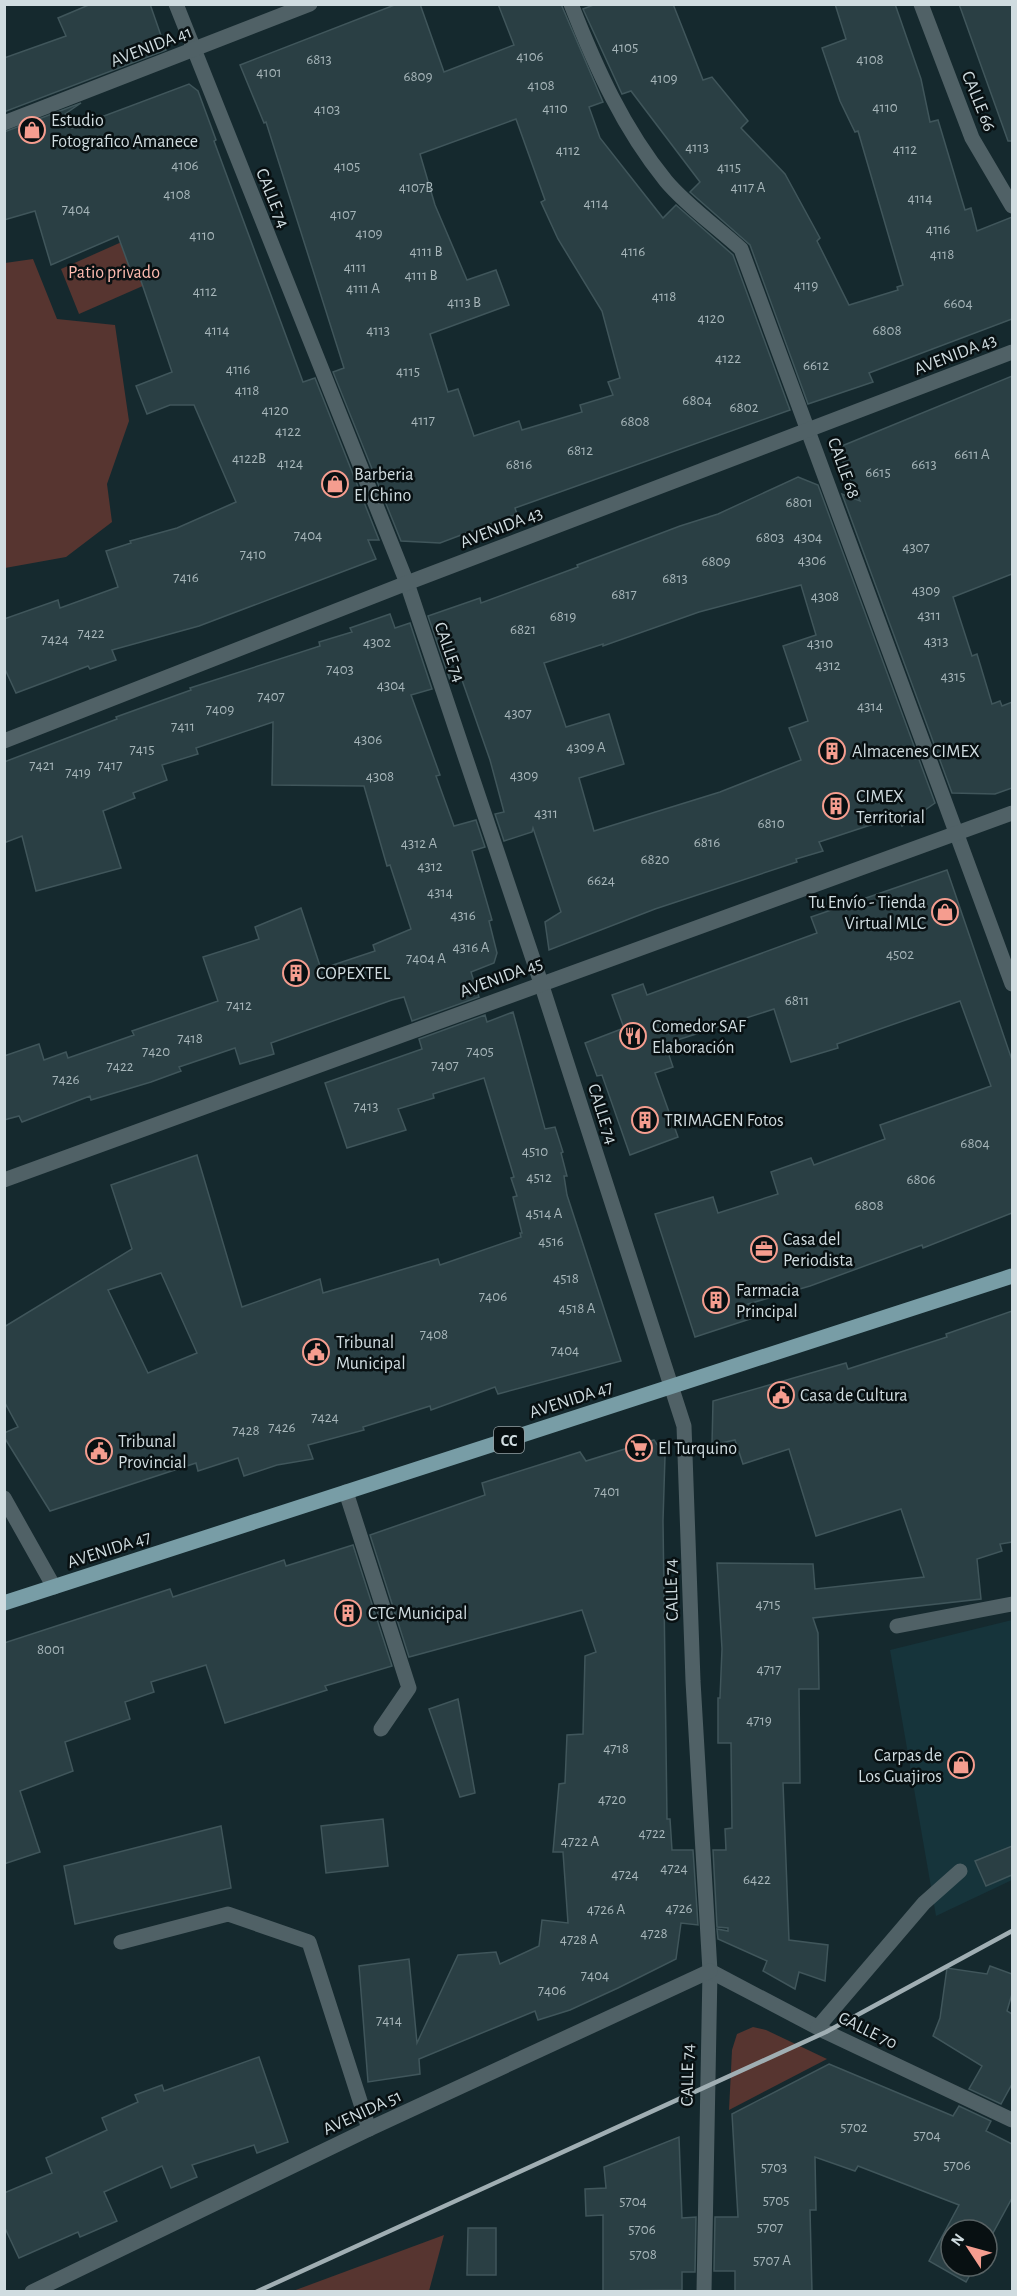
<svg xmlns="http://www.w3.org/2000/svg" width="1017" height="2296" font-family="'Alegreya Sans',sans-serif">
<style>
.built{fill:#16343b}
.green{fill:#573530}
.building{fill:#2a3f44;stroke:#40565b;stroke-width:1.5;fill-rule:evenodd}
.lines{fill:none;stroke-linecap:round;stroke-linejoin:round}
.minor{stroke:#506166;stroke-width:15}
.major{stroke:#789da6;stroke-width:15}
.rail{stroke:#a0aeb3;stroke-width:4.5}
.labels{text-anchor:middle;stroke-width:5;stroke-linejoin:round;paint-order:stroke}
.number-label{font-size:15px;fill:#a6b5b9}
.shield{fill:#081012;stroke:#949fa2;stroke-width:1.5}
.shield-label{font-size:16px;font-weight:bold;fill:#d0dce0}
.street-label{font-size:18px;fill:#d0dce0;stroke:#081012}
.poi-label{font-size:18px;fill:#d0dce0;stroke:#081012;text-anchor:start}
.park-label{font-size:18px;fill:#febbb0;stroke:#081012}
</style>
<rect width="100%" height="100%" fill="#15292e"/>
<path class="built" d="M 1012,1620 L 1012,1880 L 936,1916 L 890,1650 Z"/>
<g class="green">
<path d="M 153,228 L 170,274 L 79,314 L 61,269 Z"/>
<path d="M 33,259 L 57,319 L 115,325 L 129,421 L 107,484 L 112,522 L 66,557 L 5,568 L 5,263 Z"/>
<path d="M 753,2027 L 766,2030 L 827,2059 L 729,2110 L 732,2050 L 737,2034 Z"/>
<path d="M 444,2235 L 429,2291 L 293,2291 Z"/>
</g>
<g class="building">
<path d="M 91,4 L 150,4 L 166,50 L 4,112 L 4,58 L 66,36 L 58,18 Z"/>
<path d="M 397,4 L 420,4 L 444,72 L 514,45 L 498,4 L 561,4 L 603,102 L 589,107 L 600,138 L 663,218 L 676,205 L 733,255 L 790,410 L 515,508 L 517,514 L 440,543 L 401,541 L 333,372 L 344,368 L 266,122 L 264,123 L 240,65 ZM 516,119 L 545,200 L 541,202 L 558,239 L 602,311 L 620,378 L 608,382 L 613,395 L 580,405 L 582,412 L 522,430 L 519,421 L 474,436 L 458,389 L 448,392 L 430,334 L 509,305 L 496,270 L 467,280 L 435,205 L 420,154 Z"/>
<path d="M 596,4 L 673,4 L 703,80 L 712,77 L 748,121 L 741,128 L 785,174 L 820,238 L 817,241 L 849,305 L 898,290 L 897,287 L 903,285 L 858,131 L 855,132 L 840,101 L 822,48 L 846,39 L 835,4 L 895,4 L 921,79 L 930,122 L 938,120 L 965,210 L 971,208 L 977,231 L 1012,217 L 1012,319 L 869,373 L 873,382 L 808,404 L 750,245 L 690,192 L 700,182 L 631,91 L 622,94 L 583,9 Z"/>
<path d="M 959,4 L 1012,4 L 1012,141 L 1008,141 Z"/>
<path d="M 189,84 L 198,91 L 216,140 L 214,141 L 303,382 L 315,378 L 379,540 L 368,540 L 376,559 L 199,626 L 112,650 L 116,660 L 90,669 L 88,666 L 16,693 L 4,667 L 4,619 L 58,600 L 60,608 L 118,587 L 106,551 L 131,543 L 130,541 L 177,528 L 236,502 L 194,405 L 170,405 L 147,414 L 136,386 L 172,372 L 139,275 L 133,277 L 118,236 L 51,265 L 35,211 L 4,220 L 4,132 L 81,103 L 65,114 L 72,128 Z"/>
<path d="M 1012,376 L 1012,574 L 953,597 L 972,656 L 977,654 L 992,704 L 1000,701 L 1002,706 L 1012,702 L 1012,788 L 995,794 L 952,793 L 842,494 L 860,501 L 837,448 Z"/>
<path d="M 798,477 L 818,485 L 935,803 L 902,826 L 898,816 L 819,842 L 823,851 L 796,859 L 797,862 L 655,909 L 549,950 L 545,922 L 561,912 L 533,828 L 532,832 L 504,841 L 495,814 L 504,812 L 490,760 L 462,680 L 451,683 L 428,616 L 480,598 L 481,603 L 578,567 L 577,565 L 680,526 L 718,514 ZM 801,585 L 816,635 L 783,646 L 808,721 L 789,728 L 801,760 L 720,792 L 594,831 L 579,778 L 624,764 L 609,714 L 566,727 L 544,663 L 603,644 L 603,646 L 699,612 Z"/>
<path d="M 390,614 L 395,628 L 410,623 L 432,689 L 411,695 L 440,775 L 436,776 L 454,826 L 476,820 L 485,847 L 472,851 L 492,920 L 489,921 L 497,953 L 494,963 L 471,972 L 479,997 L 412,1021 L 404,997 L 392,1000 L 271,1043 L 274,1054 L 240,1064 L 235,1048 L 179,1067 L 181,1071 L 151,1082 L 91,1100 L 90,1096 L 22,1122 L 19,1116 L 4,1120 L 4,1056 L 39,1044 L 44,1060 L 66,1052 L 68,1058 L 134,1035 L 132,1031 L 218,1001 L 203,957 L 259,939 L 255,927 L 301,908 L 321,969 L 375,951 L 373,945 L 411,929 L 390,865 L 387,866 L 364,786 L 272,785 L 273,722 L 196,748 L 198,754 L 162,765 L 167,780 L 133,793 L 135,798 L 103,811 L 121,868 L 36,891 L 22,836 L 4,843 L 4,762 L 117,719 L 116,717 L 191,690 L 190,688 L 320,646 L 319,642 L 352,632 L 350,628 Z"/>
<path d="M 947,870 L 1012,1060 L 1012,1213 L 923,1248 L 922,1245 L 810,1286 L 748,1304 L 753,1318 L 695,1337 L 655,1214 L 713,1197 L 718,1213 L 778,1194 L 771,1172 L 811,1158 L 814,1165 L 885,1139 L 880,1125 L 991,1086 L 960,1001 L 837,1044 L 838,1048 L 791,1062 L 774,1009 L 665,1044 L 673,1067 L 655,1073 L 678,1137 L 630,1155 L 602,1075 L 597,1076 L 585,1043 L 624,1028 L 612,995 L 643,984 L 647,995 L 817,933 L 811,917 Z"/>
<path d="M 513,1012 L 545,1129 L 555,1127 L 563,1152 L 561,1153 L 567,1176 L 564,1176 L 567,1195 L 621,1361 L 498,1394 L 495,1387 L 431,1410 L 430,1406 L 363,1427 L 364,1430 L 308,1445 L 313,1459 L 277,1465 L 244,1476 L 238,1458 L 198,1471 L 196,1463 L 50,1511 L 4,1437 L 4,1433 L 18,1427 L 4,1401 L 4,1327 L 132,1249 L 111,1185 L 197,1155 L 242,1307 L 320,1279 L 323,1293 L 438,1259 L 440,1265 L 521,1237 L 520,1233 L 522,1233 L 513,1197 L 517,1196 L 511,1178 L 514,1177 L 484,1078 L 433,1094 L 434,1098 L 398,1109 L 406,1130 L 347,1148 L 325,1083 L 422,1049 L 419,1039 L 485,1015 L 487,1022 ZM 161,1273 L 197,1353 L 148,1373 L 108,1290 Z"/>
<path d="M 1012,1311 L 1012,1542 L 1000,1544 L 1002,1551 L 977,1559 L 981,1599 L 813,1618 L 818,1633 L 819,1689 L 799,1689 L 800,1783 L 783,1783 L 789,1940 L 828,1945 L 825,1981 L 799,1972 L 795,1989 L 763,1971 L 767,1961 L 718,1939 L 717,1929 L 728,1931 L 728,1928 L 717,1927 L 713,1850 L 726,1850 L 725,1829 L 732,1828 L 731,1743 L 718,1743 L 718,1698 L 720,1698 L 722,1649 L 717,1563 L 813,1564 L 815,1589 L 924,1577 L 901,1509 L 816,1536 L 789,1449 L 743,1464 L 735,1440 L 712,1445 L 713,1401 L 846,1363 L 848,1369 L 947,1337 L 946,1334 Z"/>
<path d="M 654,1440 L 665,1456 L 663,1521 L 667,1819 L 670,1819 L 672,1850 L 693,1850 L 698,1925 L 681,1923 L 676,1959 L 618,1988 L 570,2010 L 538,2020 L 535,2011 L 419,2059 L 420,2074 L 368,2082 L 359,1966 L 409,1959 L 417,2043 L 458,1955 L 496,1952 L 500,1964 L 539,1946 L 542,1920 L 568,1923 L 563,1852 L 553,1852 L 559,1784 L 565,1783 L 567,1735 L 583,1734 L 585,1656 L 596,1652 L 582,1610 L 409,1657 L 370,1535 L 485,1495 L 482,1483 L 580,1452 L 586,1461 Z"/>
<path d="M 353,1545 L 392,1666 L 325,1686 L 327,1690 L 225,1723 L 206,1665 L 151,1682 L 154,1692 L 125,1702 L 130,1719 L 65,1742 L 73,1771 L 20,1791 L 40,1852 L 4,1864 L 4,1643 L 170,1589 L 173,1597 L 284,1560 L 286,1566 Z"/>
<path d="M 458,1699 L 475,1793 L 460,1797 L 429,1709 Z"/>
<path d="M 383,1819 L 388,1866 L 326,1873 L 321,1826 Z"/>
<path d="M 221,1826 L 231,1888 L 75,1924 L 64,1866 Z"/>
<path d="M 1012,1846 L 1012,1875 L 986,1886 L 975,1861 Z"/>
<path d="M 990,1966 L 1012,1974 L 1012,1994 L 1007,2011 L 1012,2014 L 1012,2084 L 1001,2104 L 969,2089 L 982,2066 L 933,2036 L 940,2018 L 947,1968 L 987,1974 Z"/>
<path d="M 259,2057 L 288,2142 L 257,2153 L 254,2145 L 192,2165 L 197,2177 L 171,2188 L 162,2166 L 104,2192 L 117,2221 L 80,2237 L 78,2232 L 19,2258 L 4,2226 L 4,2193 L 52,2173 L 46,2158 L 107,2130 L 102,2118 L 138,2102 L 135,2095 L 162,2085 L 164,2091 Z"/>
<path d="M 829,2064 L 953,2116 L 959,2106 L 991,2121 L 986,2131 L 1012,2144 L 1012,2198 L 987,2244 L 987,2230 L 951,2230 L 951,2266 L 975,2266 L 966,2282 L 929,2261 L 959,2205 L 858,2166 L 855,2171 L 815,2157 L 816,2210 L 810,2210 L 812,2292 L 735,2292 L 735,2271 L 714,2271 L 715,2217 L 738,2217 L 732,2114 Z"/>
<path d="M 679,2137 L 682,2218 L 696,2217 L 695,2272 L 682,2272 L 682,2290 L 603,2291 L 603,2215 L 586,2216 L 585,2189 L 606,2188 L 604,2167 Z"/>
<path d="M 468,2228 L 496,2228 L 496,2275 L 467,2275 Z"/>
</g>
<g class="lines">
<g class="minor">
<path d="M 176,4 L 407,583 L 541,983 L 684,1426 L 693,1681 L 710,1971 L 704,2292"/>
<path d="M 571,4 C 596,68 623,128 666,181 C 687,206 717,227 741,249 L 1012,984"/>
<path d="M 921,4 L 972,138 L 1012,206"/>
<path d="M 4,123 L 310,4"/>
<path d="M 4,741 L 407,583 L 1012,352"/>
<path d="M 4,1180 L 1012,813"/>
<path d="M 346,1492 L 409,1688 L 381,1729"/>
<path d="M 4,1498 L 54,1587"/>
<path d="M 897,1626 L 1012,1604"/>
<path d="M 121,1942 L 228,1914 L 309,1942 L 369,2129"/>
<path d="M 710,1971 L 826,2032 L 1012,2120"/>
<path d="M 818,2027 L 924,1903 L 960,1871"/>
<path d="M 32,2292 L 369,2129 L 710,1971"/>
</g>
<path class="major" d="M 4,1603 L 1012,1276"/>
<path class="rail" d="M 256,2292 L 826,2032 L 1012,1931"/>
</g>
<defs>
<symbol id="shop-ring" viewBox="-11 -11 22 22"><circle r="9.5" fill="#081012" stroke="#f59d8f" stroke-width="1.5"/><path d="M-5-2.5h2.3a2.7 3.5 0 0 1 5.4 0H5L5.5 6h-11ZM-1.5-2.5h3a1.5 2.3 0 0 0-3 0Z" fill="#f59d8f"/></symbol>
<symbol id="building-ring" viewBox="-11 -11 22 22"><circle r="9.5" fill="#081012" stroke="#f59d8f" stroke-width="1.5"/><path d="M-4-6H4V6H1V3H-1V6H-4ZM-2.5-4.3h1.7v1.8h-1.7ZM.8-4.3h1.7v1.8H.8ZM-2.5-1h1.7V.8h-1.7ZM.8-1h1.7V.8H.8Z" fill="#f59d8f"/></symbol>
<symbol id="restaurant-ring" viewBox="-11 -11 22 22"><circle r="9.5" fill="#081012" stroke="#f59d8f" stroke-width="1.5"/><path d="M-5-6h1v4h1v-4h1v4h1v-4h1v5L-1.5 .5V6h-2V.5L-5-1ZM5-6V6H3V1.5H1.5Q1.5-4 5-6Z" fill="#f59d8f"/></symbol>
<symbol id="office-ring" viewBox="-11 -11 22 22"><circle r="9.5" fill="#081012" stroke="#f59d8f" stroke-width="1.5"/><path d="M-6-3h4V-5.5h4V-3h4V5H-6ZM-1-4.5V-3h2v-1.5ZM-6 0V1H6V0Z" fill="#f59d8f"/></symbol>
<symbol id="civic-ring" viewBox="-11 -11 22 22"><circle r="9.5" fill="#081012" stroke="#f59d8f" stroke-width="1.5"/><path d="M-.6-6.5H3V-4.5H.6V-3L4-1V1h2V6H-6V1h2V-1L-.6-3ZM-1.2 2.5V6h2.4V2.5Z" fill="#f59d8f"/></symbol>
<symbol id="supermarket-ring" viewBox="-11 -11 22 22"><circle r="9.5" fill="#081012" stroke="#f59d8f" stroke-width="1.5"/><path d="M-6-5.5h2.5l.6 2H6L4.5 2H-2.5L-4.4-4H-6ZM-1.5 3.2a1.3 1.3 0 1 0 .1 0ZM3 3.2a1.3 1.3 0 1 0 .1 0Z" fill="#f59d8f"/></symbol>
</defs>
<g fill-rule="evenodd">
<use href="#shop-ring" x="17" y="115" width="30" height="30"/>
<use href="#shop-ring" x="320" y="469" width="30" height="30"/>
<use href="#building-ring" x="817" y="736" width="30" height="30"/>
<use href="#building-ring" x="821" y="791" width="30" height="30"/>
<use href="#shop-ring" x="930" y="897" width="30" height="30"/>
<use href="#building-ring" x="281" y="958" width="30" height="30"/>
<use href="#restaurant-ring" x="618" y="1021" width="30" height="30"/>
<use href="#building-ring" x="630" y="1105" width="30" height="30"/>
<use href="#office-ring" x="749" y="1234" width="30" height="30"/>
<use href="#building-ring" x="701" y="1285" width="30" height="30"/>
<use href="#civic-ring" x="301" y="1337" width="30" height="30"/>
<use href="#civic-ring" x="766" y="1380" width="30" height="30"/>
<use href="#supermarket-ring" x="624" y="1433" width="30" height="30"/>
<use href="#civic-ring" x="84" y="1436" width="30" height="30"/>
<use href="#building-ring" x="333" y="1598" width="30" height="30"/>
<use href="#shop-ring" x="946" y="1750" width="30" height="30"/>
</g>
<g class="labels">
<g class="number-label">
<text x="625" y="52">4105</text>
<text x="530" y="61">4106</text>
<text x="319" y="64">6813</text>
<text x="870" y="64">4108</text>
<text x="269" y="77">4101</text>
<text x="418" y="81">6809</text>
<text x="664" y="83">4109</text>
<text x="541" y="90">4108</text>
<text x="885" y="112">4110</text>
<text x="555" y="113">4110</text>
<text x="327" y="114">4103</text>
<text x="697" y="152">4113</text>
<text x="905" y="154">4112</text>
<text x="568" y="155">4112</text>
<text x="185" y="170">4106</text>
<text x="347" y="171">4105</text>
<text x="729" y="172">4115</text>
<text x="416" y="192">4107B</text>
<text x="748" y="192">4117 A</text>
<text x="177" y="199">4108</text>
<text x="920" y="203">4114</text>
<text x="596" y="208">4114</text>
<text x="76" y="214">7404</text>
<text x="343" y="219">4107</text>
<text x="938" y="234">4116</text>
<text x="369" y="238">4109</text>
<text x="202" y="240">4110</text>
<text x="426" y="256">4111 B</text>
<text x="633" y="256">4116</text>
<text x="942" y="259">4118</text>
<text x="355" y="272">4111</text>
<text x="421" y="280">4111 B</text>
<text x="806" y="290">4119</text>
<text x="363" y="293">4111 A</text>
<text x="205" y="296">4112</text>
<text x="664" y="301">4118</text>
<text x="464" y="307">4113 B</text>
<text x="958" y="308">6604</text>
<text x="711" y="323">4120</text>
<text x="217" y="335">4114</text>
<text x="378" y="335">4113</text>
<text x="887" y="335">6808</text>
<text x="728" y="363">4122</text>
<text x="816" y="370">6612</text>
<text x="238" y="374">4116</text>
<text x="408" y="376">4115</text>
<text x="247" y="395">4118</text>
<text x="697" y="405">6804</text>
<text x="744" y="412">6802</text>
<text x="275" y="415">4120</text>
<text x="423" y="425">4117</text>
<text x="635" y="426">6808</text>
<text x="288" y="436">4122</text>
<text x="580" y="455">6812</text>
<text x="972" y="459">6611 A</text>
<text x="249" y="463">4122B</text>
<text x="290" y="468">4124</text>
<text x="519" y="469">6816</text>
<text x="924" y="469">6613</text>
<text x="878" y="477">6615</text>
<text x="799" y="507">6801</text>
<text x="308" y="540">7404</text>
<text x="770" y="542">6803</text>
<text x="808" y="542">4304</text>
<text x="916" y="552">4307</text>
<text x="253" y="559">7410</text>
<text x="812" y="565">4306</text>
<text x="716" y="566">6809</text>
<text x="186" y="582">7416</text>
<text x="675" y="583">6813</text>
<text x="926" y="595">4309</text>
<text x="624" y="599">6817</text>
<text x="825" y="601">4308</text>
<text x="929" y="620">4311</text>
<text x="563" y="621">6819</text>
<text x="523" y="634">6821</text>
<text x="91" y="638">7422</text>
<text x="55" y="644">7424</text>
<text x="936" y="646">4313</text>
<text x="377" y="647">4302</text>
<text x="820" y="648">4310</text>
<text x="828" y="670">4312</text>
<text x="340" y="674">7403</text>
<text x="953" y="681">4315</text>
<text x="391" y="690">4304</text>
<text x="271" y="701">7407</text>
<text x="870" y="711">4314</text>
<text x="220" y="714">7409</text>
<text x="518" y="718">4307</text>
<text x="183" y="731">7411</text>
<text x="368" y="744">4306</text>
<text x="586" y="752">4309 A</text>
<text x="142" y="754">7415</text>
<text x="42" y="770">7421</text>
<text x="110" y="770">7417</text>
<text x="78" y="777">7419</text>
<text x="524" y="780">4309</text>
<text x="380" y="781">4308</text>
<text x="546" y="818">4311</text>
<text x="771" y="828">6810</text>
<text x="707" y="847">6816</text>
<text x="419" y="848">4312 A</text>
<text x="655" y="864">6820</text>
<text x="430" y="871">4312</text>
<text x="601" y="885">6624</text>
<text x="440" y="897">4314</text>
<text x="463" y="920">4316</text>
<text x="471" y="952">4316 A</text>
<text x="900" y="959">4502</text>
<text x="426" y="963">7404 A</text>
<text x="797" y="1005">6811</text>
<text x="239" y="1010">7412</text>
<text x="190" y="1043">7418</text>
<text x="156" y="1056">7420</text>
<text x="480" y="1056">7405</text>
<text x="445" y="1070">7407</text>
<text x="120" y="1071">7422</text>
<text x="66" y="1084">7426</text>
<text x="366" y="1111">7413</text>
<text x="975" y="1148">6804</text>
<text x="535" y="1156">4510</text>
<text x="539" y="1182">4512</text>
<text x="921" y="1184">6806</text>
<text x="869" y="1210">6808</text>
<text x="544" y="1218">4514 A</text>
<text x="551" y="1246">4516</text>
<text x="566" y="1283">4518</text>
<text x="493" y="1301">7406</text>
<text x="577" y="1313">4518 A</text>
<text x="434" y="1339">7408</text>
<text x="565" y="1355">7404</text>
<text x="325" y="1422">7424</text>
<text x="282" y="1432">7426</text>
<text x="246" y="1435">7428</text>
<text x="607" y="1496">7401</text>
<text x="768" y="1609">4715</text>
<text x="51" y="1654">8001</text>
<text x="769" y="1674">4717</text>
<text x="759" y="1725">4719</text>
<text x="616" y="1753">4718</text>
<text x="612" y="1804">4720</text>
<text x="652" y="1838">4722</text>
<text x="580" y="1846">4722 A</text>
<text x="674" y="1873">4724</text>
<text x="625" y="1879">4724</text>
<text x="757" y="1884">6422</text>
<text x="679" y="1913">4726</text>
<text x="606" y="1914">4726 A</text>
<text x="654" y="1938">4728</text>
<text x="579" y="1944">4728 A</text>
<text x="595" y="1980">7404</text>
<text x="552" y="1995">7406</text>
<text x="389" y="2025">7414</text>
<text x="854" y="2132">5702</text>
<text x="927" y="2140">5704</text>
<text x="957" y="2170">5706</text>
<text x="774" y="2172">5703</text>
<text x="776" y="2205">5705</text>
<text x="633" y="2206">5704</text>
<text x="770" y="2232">5707</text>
<text x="642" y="2234">5706</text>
<text x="643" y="2259">5708</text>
<text x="772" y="2265">5707 A</text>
</g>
<rect class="shield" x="494" y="1427" width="30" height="26" rx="4.5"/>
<g class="shield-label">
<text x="509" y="1446">CC</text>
</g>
<g class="street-label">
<text transform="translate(151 46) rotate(-21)" y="6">AVENIDA 41</text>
<text transform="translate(979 101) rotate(68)" y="6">CALLE 66</text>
<text transform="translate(273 198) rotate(68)" y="6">CALLE 74</text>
<text transform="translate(955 354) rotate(-21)" y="6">AVENIDA 43</text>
<text transform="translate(844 468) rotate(70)" y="6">CALLE 68</text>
<text transform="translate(501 527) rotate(-21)" y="6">AVENIDA 43</text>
<text transform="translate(450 652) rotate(71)" y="6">CALLE 74</text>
<text transform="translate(501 977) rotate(-20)" y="6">AVENIDA 45</text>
<text transform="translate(603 1114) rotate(72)" y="6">CALLE 74</text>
<text transform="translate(571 1399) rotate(-18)" y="6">AVENIDA 47</text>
<text transform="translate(109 1549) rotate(-18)" y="6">AVENIDA 47</text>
<text transform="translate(671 1590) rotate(-92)" y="6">CALLE 74</text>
<text transform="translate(868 2030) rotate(26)" y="6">CALLE 70</text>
<text transform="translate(687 2075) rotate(-89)" y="6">CALLE 74</text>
<text transform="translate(362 2112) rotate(-25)" y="6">AVENIDA 51</text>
</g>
<g class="poi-label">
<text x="51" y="126">Estudio<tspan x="51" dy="21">Fotografico Amanece</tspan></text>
<text x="354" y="480">Barberia<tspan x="354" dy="21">El Chino</tspan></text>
<text x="852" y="757">Almacenes CIMEX</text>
<text x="856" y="802">CIMEX<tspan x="856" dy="21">Territorial</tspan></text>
<text x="926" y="908" text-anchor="end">Tu Envío - Tienda<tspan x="926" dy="21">Virtual MLC</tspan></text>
<text x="316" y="979">COPEXTEL</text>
<text x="652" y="1032">Comedor SAF<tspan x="652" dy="21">Elaboración</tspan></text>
<text x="664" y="1126">TRIMAGEN Fotos</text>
<text x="783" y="1245">Casa del<tspan x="783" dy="21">Periodista</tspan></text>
<text x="736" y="1296">Farmacia<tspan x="736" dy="21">Principal</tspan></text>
<text x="336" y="1348">Tribunal<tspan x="336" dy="21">Municipal</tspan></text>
<text x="800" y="1401">Casa de Cultura</text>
<text x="118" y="1447">Tribunal<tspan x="118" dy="21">Provincial</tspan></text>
<text x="658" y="1454">El Turquino</text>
<text x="368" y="1619">CTC Municipal</text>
<text x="942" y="1761" text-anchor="end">Carpas de<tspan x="942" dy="21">Los Guajiros</tspan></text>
</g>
<g class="park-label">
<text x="114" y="278">Patio privado</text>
</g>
</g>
<rect width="1017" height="2296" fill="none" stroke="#d0dce0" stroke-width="12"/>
<g transform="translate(969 2248) rotate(306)"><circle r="28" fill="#081012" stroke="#586264" stroke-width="1.5"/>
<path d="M0-4.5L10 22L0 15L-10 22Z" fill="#f59d8f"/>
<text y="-9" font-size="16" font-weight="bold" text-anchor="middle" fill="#d0dce0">N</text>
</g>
</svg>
